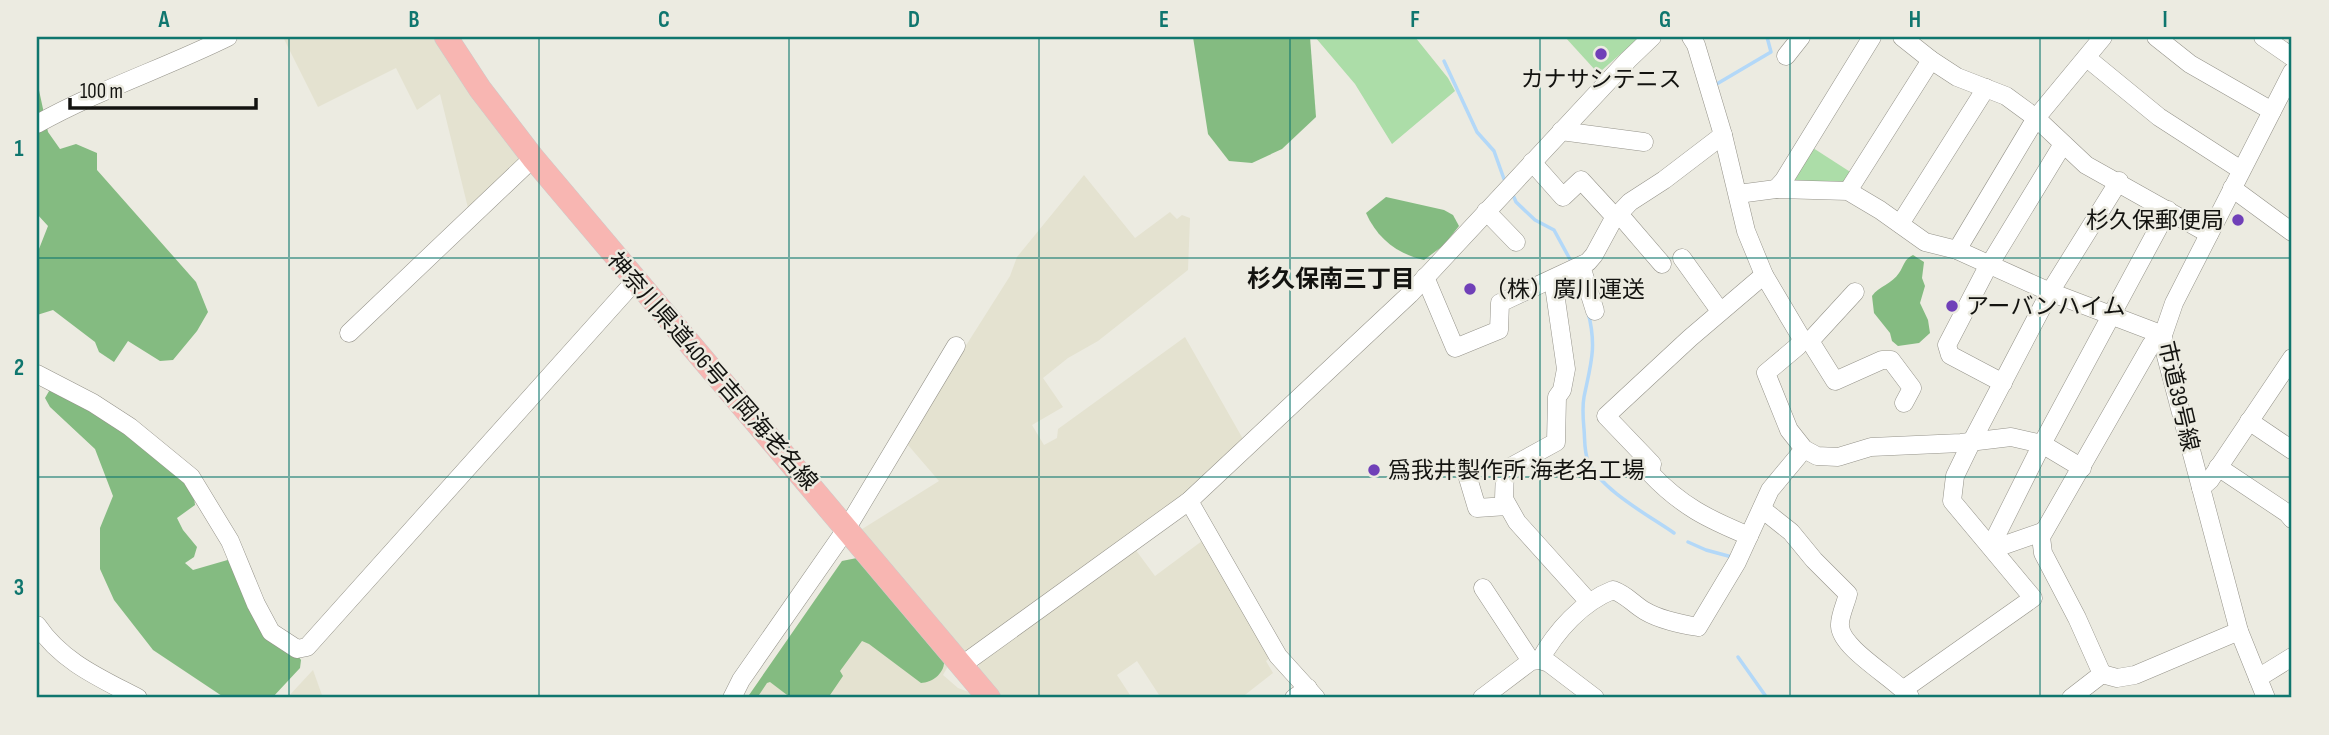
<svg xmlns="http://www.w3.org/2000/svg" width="2329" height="735" font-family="'Sofia Sans Condensed','Noto Sans JP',sans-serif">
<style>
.built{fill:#e4e2d0}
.green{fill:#acdda8}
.forest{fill:#84bb81}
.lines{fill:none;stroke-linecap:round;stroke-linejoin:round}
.stream{stroke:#b3d8f8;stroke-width:3.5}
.minor-casing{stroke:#95938a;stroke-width:19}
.major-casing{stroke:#cbcbca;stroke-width:24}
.minor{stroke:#fff;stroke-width:18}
.major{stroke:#f8b6b2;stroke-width:23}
.grid{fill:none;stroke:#0f766e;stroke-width:2;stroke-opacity:0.55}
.poi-dot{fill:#7040b8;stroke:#ecebe1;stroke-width:2.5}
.labels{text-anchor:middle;stroke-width:5;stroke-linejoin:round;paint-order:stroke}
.poi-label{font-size:23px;fill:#131310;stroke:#ecebe1;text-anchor:start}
.street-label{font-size:23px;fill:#131310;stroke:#ecebe1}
.neighbourhood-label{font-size:24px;font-weight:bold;fill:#131310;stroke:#ecebe1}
.neatline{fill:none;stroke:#0f766e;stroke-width:2.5}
.grid-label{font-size:23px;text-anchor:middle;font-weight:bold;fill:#0f766e}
</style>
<rect width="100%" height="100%" fill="#ecebe1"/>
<g class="built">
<path d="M 283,37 L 440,37 L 522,158 L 469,212 L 440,94 L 417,110 L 396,68 L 318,107 Z"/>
<path d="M 1084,175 L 1135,238 L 1170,212 L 1177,219 L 1182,215 L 1190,218 L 1188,270 L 1098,341 L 1068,358 L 1043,378 L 1063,407 L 1032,425 L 1044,445 L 1057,438 L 1058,429 L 1185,337 L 1243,439 L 1186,498 L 969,653 L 962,652 L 859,531 L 939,481 L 908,445 L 927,407 L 1010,276 L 1017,257 Z"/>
<path d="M 1206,538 L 1274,654 L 1266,661 L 1273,673 L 1241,698 L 1161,698 L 1137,661 L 1117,675 L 1132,698 L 1002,698 L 978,671 L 979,663 L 1135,549 L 1155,576 Z"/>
<path d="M 857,558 L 948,666 L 943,675 L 958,688 L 971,693 L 976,698 L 747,698 L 842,561 Z"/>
<path d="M 313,670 L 323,698 L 287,698 Z"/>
</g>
<g class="green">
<path d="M 1315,37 L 1415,37 L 1448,78 L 1455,91 L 1392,144 L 1355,84 Z"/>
<path d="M 1565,37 L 1640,37 L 1601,71 L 1596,71 Z"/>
<path d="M 1810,146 L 1855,175 L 1849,184 L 1792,184 Z"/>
</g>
<g class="forest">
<path d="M 1193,37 L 1310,37 L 1316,117 L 1282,149 L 1252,163 L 1229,161 L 1208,134 Z"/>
<path d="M 37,81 L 48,132 L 60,149 L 76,144 L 97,153 L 97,170 L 196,282 L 208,312 L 197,331 L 173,360 L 160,361 L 128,341 L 114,362 L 99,352 L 95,342 L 53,310 L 37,315 L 37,254 L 48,226 L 37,214 Z"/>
<path d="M 1386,197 L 1444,210 L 1453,215 L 1459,226 L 1444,245 L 1424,260 C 1397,254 1377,238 1366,213 Z"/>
<path d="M 1913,255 L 1924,262 L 1922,278 L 1925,286 L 1920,303 L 1928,320 L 1930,333 L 1919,343 L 1898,346 L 1892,341 L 1890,333 L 1874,313 L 1872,296 C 1879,286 1892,284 1899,273 C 1904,266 1904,259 1913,255 Z"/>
<path d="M 52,386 L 153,442 L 192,480 L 195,505 L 177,518 L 183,530 L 197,547 L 194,557 L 185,563 L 193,570 L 231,559 L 271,630 L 294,650 L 301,660 L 300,668 L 272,698 L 225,698 L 153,650 L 114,600 L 100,569 L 100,528 L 113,496 L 95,449 L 50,407 L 45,398 Z"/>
<path d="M 857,558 L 944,661 C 945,673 932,683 921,683 L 869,644 L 862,641 L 840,671 L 843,676 L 828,698 L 791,698 L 770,682 L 767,683 L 757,698 L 747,698 L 842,561 Z"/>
</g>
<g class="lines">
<g class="stream">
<path d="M 1444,61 L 1477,132 L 1494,151 L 1504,179"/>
<path d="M 1715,85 L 1771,52 L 1767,37"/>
<path d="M 1513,195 L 1516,202 L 1535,220 L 1554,230 L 1572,263"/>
<path d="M 1588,312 C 1597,347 1591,363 1584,397 C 1582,408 1583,418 1584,429 C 1585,440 1584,451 1588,461 C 1601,490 1648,515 1674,533"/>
<path d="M 1688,542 L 1706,550 L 1732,557"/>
<path d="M 1738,657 L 1767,698"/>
</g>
<defs>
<g id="minor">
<path d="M 1691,37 L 1696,45 L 1723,135 L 1746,231 L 1764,275 L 1802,339 L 1810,341 L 1835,381 L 1882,360 L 1891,360 L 1912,388 L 1904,403"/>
<path d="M 1902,37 L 1931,60 L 1957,77 L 2006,96 L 2036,118 L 2086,165 L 2209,234"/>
<path d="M 2156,37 L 2190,64 L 2272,111"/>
<path d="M 2263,37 L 2292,57"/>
<path d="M 1786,56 L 1801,37"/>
<path d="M 2087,58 L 2159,117 L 2241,170"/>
<path d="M 37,124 C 98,90 165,68 228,37"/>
<path d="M 1561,131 L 1644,142"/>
<path d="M 1532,162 L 1563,197 L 1581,180 L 1615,217"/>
<path d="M 2232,188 L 2292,232"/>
<path d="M 1776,189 L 1784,180 L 1872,37"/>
<path d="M 1848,191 L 1931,60"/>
<path d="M 1738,194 L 1776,189 L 1848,191 L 1880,210 L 1925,242 L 1957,250 L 2050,292 L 2163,335"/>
<path d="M 1486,211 L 1516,242"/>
<path d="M 1619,214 L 1662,264"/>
<path d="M 1900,224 L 1986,88"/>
<path d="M 1957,250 L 2036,118 L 2103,37"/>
<path d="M 1682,258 L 1720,311"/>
<path d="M 1581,266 L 1595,311"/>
<path d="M 1425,277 L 1455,348 L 1499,330 L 1500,303 L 1588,262 L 1594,255 L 1613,220 L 1630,202 L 1664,180 L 1723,135"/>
<path d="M 1553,279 L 1566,369 L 1562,390 L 1557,397 L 1556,442 L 1505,470 L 1504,499 L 1517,522 L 1589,602"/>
<path d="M 349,333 L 533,158"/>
<path d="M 1802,339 L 1798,346 L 1766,373 L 1789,430 L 1804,449 L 1817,456 L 1838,457 L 1871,447 L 1961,443 L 2011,437 L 2042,444 L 2082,468"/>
<path d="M 1810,341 L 1855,292"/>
<path d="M 37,374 L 93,403 L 130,427 L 191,477 L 230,541 L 256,604 L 271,632 L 297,649 L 307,647 L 635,281"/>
<path d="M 2003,383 L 1950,355 L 1947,345 L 1985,272 L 2063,144"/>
<path d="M 2249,421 L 2292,450"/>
<path d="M 2218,467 L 2287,513 L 2292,519"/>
<path d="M 1465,468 L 1477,508 L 1507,506"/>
<path d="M 2201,488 L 2210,480 L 2292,358"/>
<path d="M 1189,501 L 1278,656 L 1316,698"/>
<path d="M 1762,509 L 1791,532 L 1814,560 L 1848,594 C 1846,603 1839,617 1840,626 C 1841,649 1896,679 1910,697"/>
<path d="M 1749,536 C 1708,519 1681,506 1650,473 L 1652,464 L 1606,416 L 1690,338 L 1764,275"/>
<path d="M 1993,549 L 1995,538 L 2042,444 L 2168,210"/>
<path d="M 1993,549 L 2042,532"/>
<path d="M 1483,588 L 1531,661"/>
<path d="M 37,625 C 62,662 100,678 138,698"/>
<path d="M 1540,660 C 1556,631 1582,602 1613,590 C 1627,595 1633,604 1645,611 C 1660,620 1681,624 1698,627 L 1737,562 L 1770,490 L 1804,449"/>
<path d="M 962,665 L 1189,501 L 1410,294 L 1628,60 L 1652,37"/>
<path d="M 2102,674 L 2077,618 L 2043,553 L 2041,537 L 2151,345 L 2163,335"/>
<path d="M 2258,678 L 2292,657"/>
<path d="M 1904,689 L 2033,598 L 1952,501 L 1955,476 L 1972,441 L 2050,292 L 2119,181"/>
<path d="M 732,698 L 741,680 L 847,528 L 956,346"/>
<path d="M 1294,698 L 1308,688"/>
<path d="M 1482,698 L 1531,661 L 1540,660 L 1549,663 L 1595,698"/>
<path d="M 2071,698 L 2102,674 L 2117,678 L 2135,675 L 2239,631"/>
<path d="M 2266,698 L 2239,631 L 2166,356 L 2163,335 L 2174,303 L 2292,72"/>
</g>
<path id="major" d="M 446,37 L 480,89 L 533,158 L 989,698"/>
</defs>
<use href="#minor" class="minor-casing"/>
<use href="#major" class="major-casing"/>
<use href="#minor" class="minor"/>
<use href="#major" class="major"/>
</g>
<path class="grid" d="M 289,37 L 289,698M 539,37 L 539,698M 789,37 L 789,698M 1039,37 L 1039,698M 1290,37 L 1290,698M 1540,37 L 1540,698M 1790,37 L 1790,698M 2040,37 L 2040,698M 37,258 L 2292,258M 37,477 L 2292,477"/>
<g class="poi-dot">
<circle cx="1601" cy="54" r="7"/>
<circle cx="2238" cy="220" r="7"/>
<circle cx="1470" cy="289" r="7"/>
<circle cx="1952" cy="306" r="7"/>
<circle cx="1374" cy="470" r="7"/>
</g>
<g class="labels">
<g class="poi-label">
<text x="1601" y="87" text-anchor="middle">カナサシテニス</text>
<text x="2224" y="228" text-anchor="end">杉久保郵便局</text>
<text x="1484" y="297">（株）廣川運送</text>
<text x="1966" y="314">アーバンハイム</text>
<text x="1388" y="478">爲我井製作所 海老名工場</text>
</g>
<g class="street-label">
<text transform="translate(713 371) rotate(49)" y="8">神奈川県道406号吉岡海老名線</text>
<text transform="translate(2179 396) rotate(77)" y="8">市道39号線</text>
</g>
<g class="neighbourhood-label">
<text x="1331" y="287">杉久保南三丁目</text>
</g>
</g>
<rect width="2329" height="735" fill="none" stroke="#ecebe1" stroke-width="77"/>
<path d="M70 98v10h186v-10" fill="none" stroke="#131310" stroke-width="3.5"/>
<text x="80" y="98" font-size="21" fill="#131310" stroke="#ecebe1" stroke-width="5" paint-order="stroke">100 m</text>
<rect x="38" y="38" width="2252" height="658" class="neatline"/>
<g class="grid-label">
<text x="164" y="27">A</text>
<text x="414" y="27">B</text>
<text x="664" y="27">C</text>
<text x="914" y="27">D</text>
<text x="1164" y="27">E</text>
<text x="1415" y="27">F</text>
<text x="1665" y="27">G</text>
<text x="1915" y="27">H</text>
<text x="2165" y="27">I</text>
<text x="19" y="156">1</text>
<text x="19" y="375">2</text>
<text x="19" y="595">3</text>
</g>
</svg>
